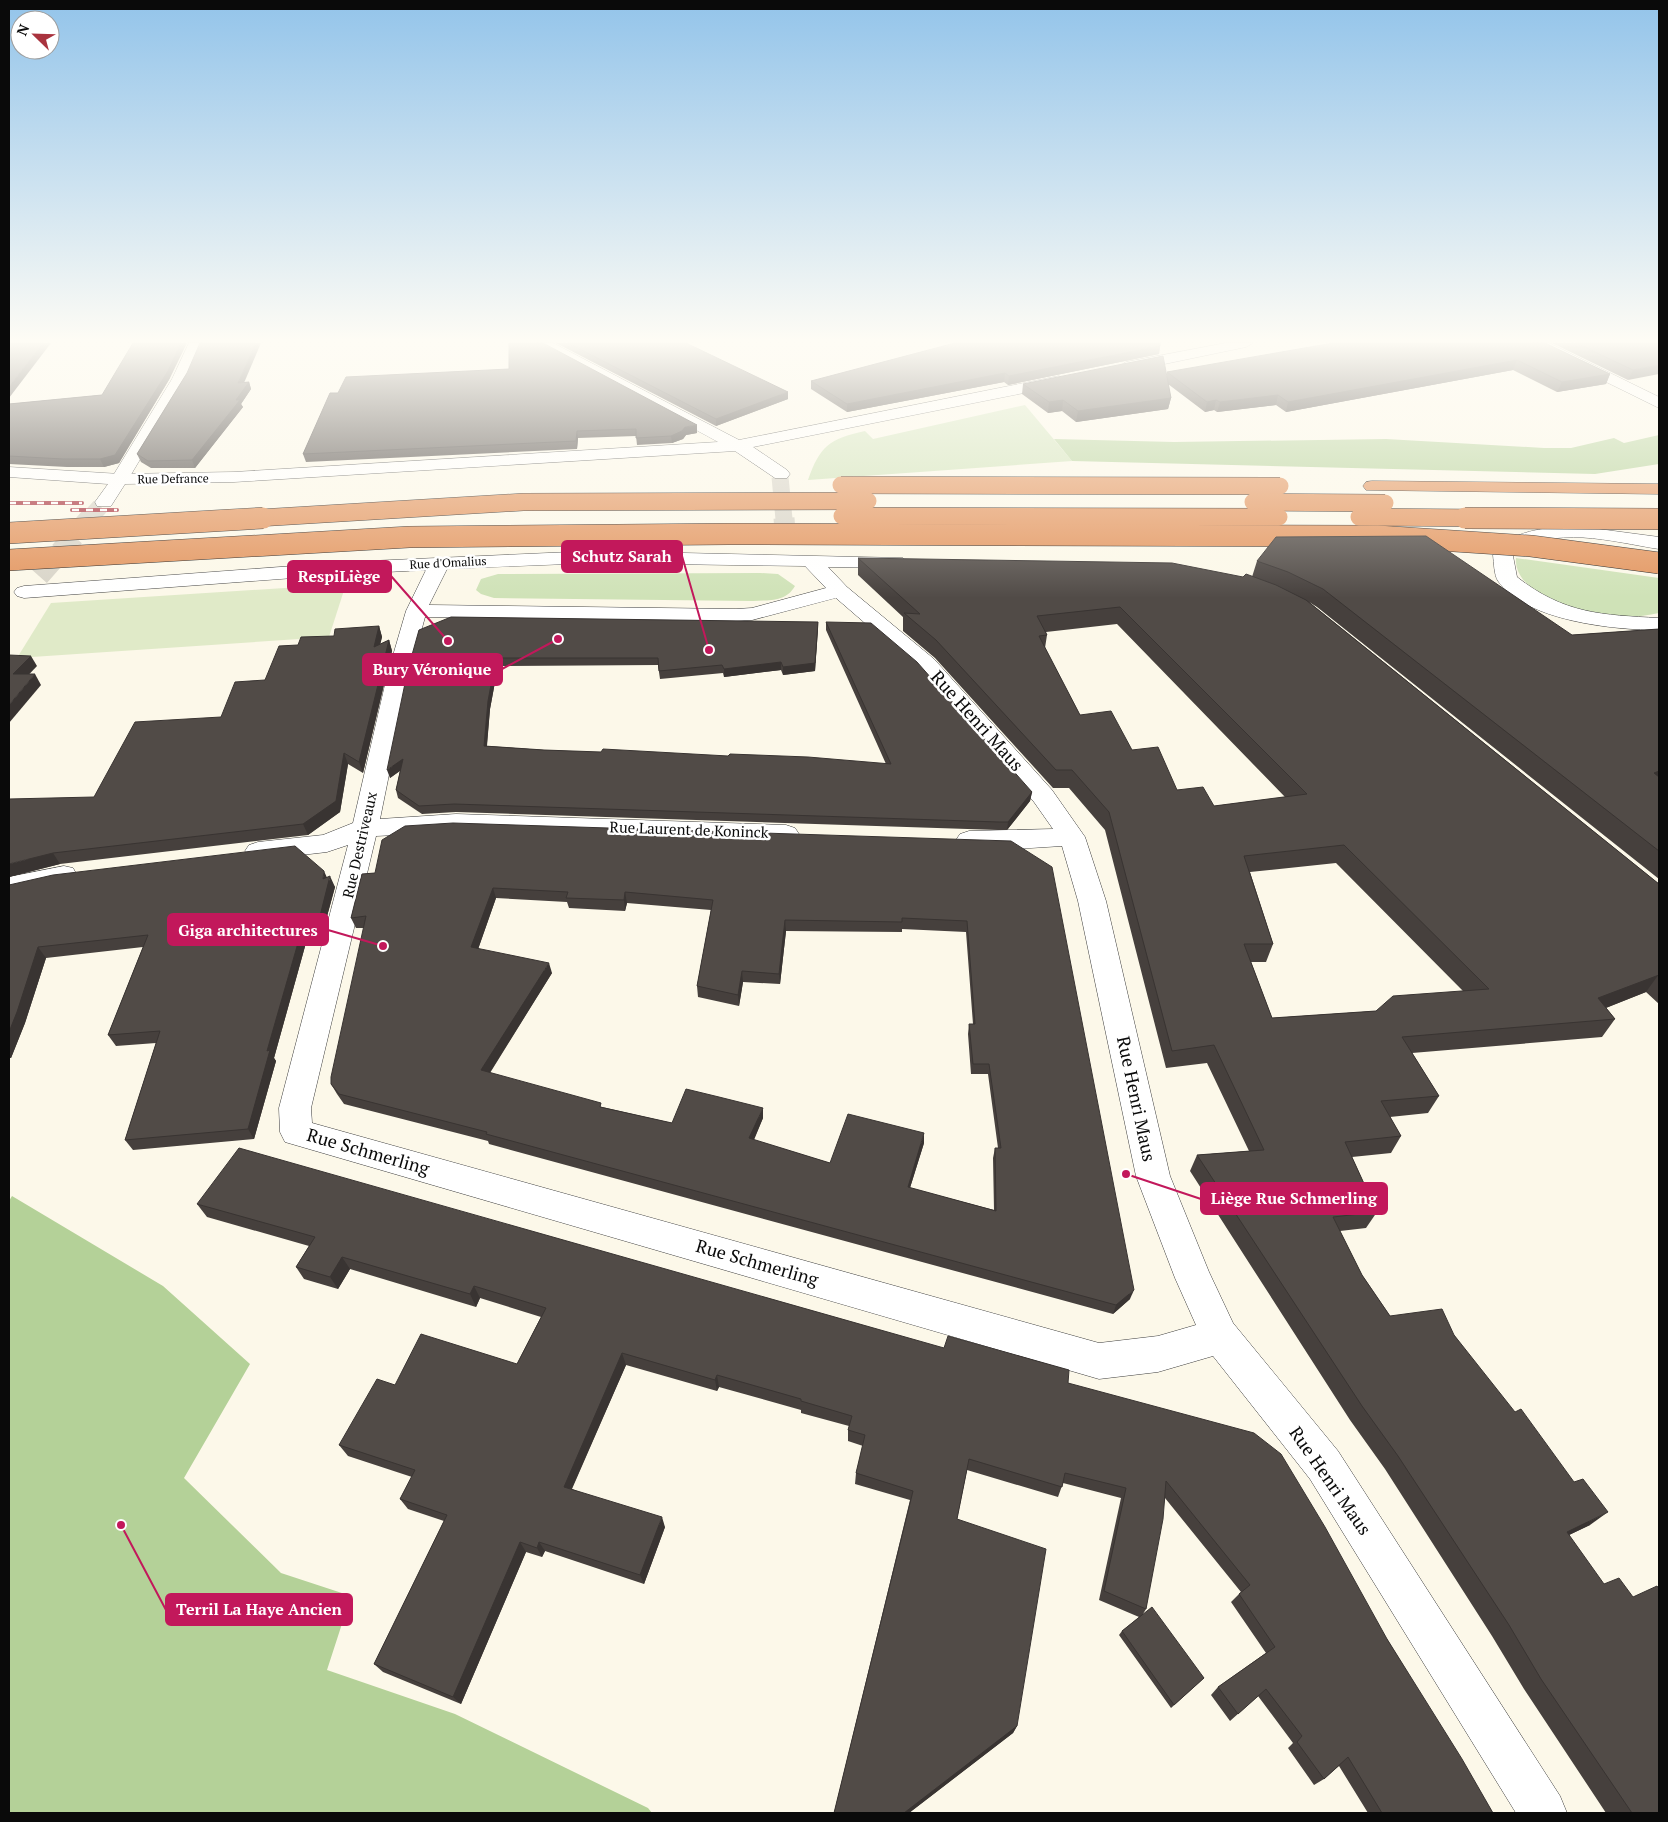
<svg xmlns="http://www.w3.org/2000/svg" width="1668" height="1822" font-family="'PT Serif',serif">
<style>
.green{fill:#cfe2b7}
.forest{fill:#b4d198}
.pitch{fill:#e0eac8}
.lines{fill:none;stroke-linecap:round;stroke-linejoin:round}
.minor-tunnel-far1{stroke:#d8d4c8;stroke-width:17;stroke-dasharray:17 8;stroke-linecap:butt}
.minor-tunnel{stroke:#d8d4c8;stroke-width:21;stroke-dasharray:21 11;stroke-linecap:butt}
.minor-casing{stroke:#3d3d3d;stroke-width:1}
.tertiary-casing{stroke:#3d3d3d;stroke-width:1}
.motorway-casing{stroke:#1b1b1b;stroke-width:1}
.minor{fill:#fff;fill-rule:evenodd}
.tertiary{fill:#fff;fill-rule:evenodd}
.motorway{fill:#e39660;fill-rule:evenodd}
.rail-casing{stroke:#a9333e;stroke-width:4}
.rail{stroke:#fff;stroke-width:2.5;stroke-dasharray:7;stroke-linecap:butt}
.motorway-bridge-far1-casing{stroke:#1b1b1b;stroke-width:18;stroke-linecap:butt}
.motorway-bridge-casing{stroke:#1b1b1b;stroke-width:22;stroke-linecap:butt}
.motorway-bridge-far1{stroke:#e39660;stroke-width:17}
.motorway-bridge{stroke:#e39660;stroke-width:21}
.wall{fill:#46403d;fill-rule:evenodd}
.shaded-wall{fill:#393432}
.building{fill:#514b47;stroke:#393432;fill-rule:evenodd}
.labels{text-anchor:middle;stroke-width:5;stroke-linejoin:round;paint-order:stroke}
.far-street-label{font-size:12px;fill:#0a0a0a;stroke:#fff}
.street-label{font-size:15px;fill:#0a0a0a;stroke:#fff}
.near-street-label{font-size:18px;fill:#0a0a0a;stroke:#fff}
.leader{fill:none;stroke:#c2185b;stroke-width:2}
.callout-dot{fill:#c2185b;stroke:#fff;stroke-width:2}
.callout{fill:#c2185b;stroke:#c2185b;stroke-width:2}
.callout-label{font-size:16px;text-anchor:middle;font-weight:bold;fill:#fff}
</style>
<rect width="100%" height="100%" fill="#fcf8e9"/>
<g class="green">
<path d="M 1025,405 L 1072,461 L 808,480 C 820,446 829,439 865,431 L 873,439 Z"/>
<path d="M 1516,558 L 1659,578 L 1659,613 C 1647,615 1634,618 1621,617 C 1590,617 1513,597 1516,558 Z"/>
<path d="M 760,573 L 778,574 L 795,586 C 786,602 769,600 753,601 L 494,598 L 481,594 L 476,590 L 481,579 L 498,574 Z"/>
</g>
<g class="forest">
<path d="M 1659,435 L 1659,464 L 1595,474 L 1072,461 L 1054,439 L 1174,442 L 1386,439 L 1544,448 L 1571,448 L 1614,438 L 1624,443 Z"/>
<path d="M 12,1196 L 163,1286 L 250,1364 L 184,1478 L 281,1573 L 351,1596 L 327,1670 L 455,1714 L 648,1808 L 652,1813 L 9,1813 L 9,1201 Z"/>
</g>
<path class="pitch" d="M 346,584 L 329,637 L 17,658 L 51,603 Z"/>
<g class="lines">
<g class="minor-tunnel-far1">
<path d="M 780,477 L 784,519"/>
<path d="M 89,519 L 104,502"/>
</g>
<g class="minor-tunnel">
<path d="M 784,518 L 786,545"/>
<path d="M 39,576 L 90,518"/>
</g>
<defs>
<g id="minor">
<path d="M 536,343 L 553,343 L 739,440 L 1059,376 L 1067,381 L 1059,386 L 753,447 L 787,470 L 790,474 L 787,478 L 775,478 L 735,451 L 234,482 L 125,484 L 111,506 L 97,506 L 95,502 L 108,484 L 9,477 L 9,467 L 120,474 L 234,472 L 718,442 Z"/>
<path d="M 1226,343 L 1253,343 L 1246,347 L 1126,372 L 1118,367 L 1126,362 Z"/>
<path d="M 1531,343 L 1549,343 L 1659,397 L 1659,408 L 1533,346 Z"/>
<path d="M 1556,527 L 1591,528 L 1659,537 L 1659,549 C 1613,542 1551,523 1513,556 L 1517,577 C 1564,614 1602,615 1659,618 L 1659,630 C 1615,630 1525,621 1498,581 C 1494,575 1494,563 1493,555 C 1508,534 1532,530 1556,527 Z"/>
<path d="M 594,551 L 903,558 L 906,562 L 903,566 L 896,568 L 828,567 L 847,587 L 934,659 L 1052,790 L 1085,837 L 1106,901 L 1170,1176 L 1209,1272 L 1233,1323 L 1338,1451 L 1560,1796 L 1567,1813 L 1516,1813 L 1310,1479 L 1213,1356 L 1158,1372 L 1099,1379 L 285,1142 L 280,1132 L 279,1108 L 348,845 L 327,852 L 258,860 L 249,857 L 245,851 L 249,845 L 258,842 L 323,835 L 353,823 L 387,676 L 406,611 L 426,570 L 347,574 L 24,598 L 17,596 L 14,592 L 17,588 L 24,586 L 347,562 ZM 594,563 L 805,566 L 826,588 L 752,608 L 736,609 L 429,605 L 447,569 ZM 836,598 L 918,669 L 1034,802 L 1053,829 L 969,831 L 960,834 L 956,840 L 960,846 L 998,850 L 1062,846 L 1078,901 L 1136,1176 L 1175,1278 L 1196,1325 L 1158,1336 L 1099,1343 L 312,1123 L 311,1108 L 376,836 L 456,832 L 786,843 L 795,840 L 799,834 L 795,828 L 786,825 L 456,814 L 380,819 L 409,676 L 425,617 L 736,621 L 752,620 Z"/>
<path d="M 64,866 L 73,868 L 77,875 L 73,882 L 9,896 L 9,877 Z"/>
</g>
<path id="tertiary" d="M 189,343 L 203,343 L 188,379 L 126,483 L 114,483 L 111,479 L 172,379 Z"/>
<path id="motorway" d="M 1372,481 L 1659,484 L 1659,494 L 1366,490 L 1363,486 L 1366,482 Z"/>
</defs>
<use href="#minor" class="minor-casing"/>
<use href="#tertiary" class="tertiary-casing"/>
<use href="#motorway" class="motorway-casing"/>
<use href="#minor" class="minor"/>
<use href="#tertiary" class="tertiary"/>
<use href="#motorway" class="motorway"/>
<defs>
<g id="rail">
<path d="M 9,503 L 82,503"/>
<path d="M 72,510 L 117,510"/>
</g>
</defs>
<use href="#rail" class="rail-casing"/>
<use href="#rail" class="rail"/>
<defs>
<g id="motorway-bridge-far1">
<path d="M 841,485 L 1280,486"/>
<path d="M 1253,502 L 1385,503"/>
<path d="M 842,516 L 1279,517"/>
<path d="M 1359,517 L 1652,519"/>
<path d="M 242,519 L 523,502 L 868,501"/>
</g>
<g id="motorway-bridge">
<path d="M 1465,518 L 1659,519"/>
<path d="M 9,533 L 263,518"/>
<path d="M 9,560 L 409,537 L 728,534 L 1377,536 L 1531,546 L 1659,563"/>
</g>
</defs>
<use href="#motorway-bridge-far1" class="motorway-bridge-far1-casing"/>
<use href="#motorway-bridge" class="motorway-bridge-casing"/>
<use href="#motorway-bridge-far1" class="motorway-bridge-far1"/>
<use href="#motorway-bridge" class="motorway-bridge"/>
</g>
<g class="wall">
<path d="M 556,343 L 686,343 L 788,399 L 716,426 Z"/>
<path d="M 1545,343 L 1610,374 L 1606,384 L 1557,392 L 1513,370 L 1286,412 L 1276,405 L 1217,412 L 1214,410 L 1205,412 L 1168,384 L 1171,398 L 1168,409 L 1076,422 L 1062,411 L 1048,413 L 1022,394 L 1023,384 L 1167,376 L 1167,372 Z"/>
<path d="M 1552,343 L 1659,343 L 1628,380 Z"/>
<path d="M 1160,346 L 1159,354 L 1008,385 L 1004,382 L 847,412 L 811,389 L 811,381 Z"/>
<path d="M 509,369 L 697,433 L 686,435 L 683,439 L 672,443 L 637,445 L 636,436 L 578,438 L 577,449 L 306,462 L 303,454 L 338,393 Z"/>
<path d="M 187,373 L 244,382 L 249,382 L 251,389 L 241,404 L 243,407 L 195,468 L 151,468 L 141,462 L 137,454 Z"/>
<path d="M 170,378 L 119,463 L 104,467 L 67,467 L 9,464 L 9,404 L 102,395 Z"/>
<path d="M 858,558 L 1243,577 L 1252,577 L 1257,561 L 1572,635 L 1659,629 L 1659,879 L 1317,607 L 1309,602 L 1659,884 L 1659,1004 L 1646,992 L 1606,1008 L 1615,1019 L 1602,1037 L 1412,1053 L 1439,1096 L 1428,1113 L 1390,1117 L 1401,1136 L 1391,1153 L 1352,1157 L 1377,1212 L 1366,1228 L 1340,1231 L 1362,1275 L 1390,1316 L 1454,1335 L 1590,1525 L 1569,1535 L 1659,1813 L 1606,1813 L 1524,1689 L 1492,1636 L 1385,1469 L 1350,1420 L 1190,1171 L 1197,1155 L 1249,1151 L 1207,1063 L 1166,1068 L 1105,830 L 1069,788 L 1053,788 L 935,658 L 903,631 L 903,617 L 858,575 ZM 1117,624 L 1285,797 L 1214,806 L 1177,790 L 1132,750 L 1080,715 L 1045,648 L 1047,635 L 1046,632 ZM 1336,863 L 1463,991 L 1376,1011 L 1272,1018 L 1251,962 L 1266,962 L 1273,944 L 1250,872 Z"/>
<path d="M 826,622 L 1032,792 L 1030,801 L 1007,830 L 998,830 L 456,812 L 422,814 L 398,798 L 396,790 L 400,771 L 390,778 L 419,630 L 818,630 L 815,671 L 783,675 L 781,670 L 724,677 L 723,673 L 660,679 L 658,665 L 498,666 L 490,709 L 487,746 L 544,750 L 886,764 L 826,630 Z"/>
<path d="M 379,626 L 382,637 L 380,644 L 389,640 L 392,651 L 363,773 L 348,764 L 340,812 L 308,835 L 60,864 L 9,877 L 94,797 L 221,717 L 265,680 L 298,645 Z"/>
<path d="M 1011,841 L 1130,1299 L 1113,1314 L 489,1144 L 488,1141 L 344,1104 L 337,1094 L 331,1084 L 364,928 L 356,928 L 351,918 L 362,874 ZM 496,898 L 567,902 L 569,908 L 625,911 L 627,903 L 711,910 L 697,986 L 698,997 L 739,1006 L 743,982 L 780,984 L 786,931 L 902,932 L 902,929 L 966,932 L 973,1024 L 969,1024 L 968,1034 L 971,1074 L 988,1074 L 998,1148 L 995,1148 L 993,1158 L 994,1210 L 910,1188 L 924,1143 L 830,1163 L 754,1140 L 763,1118 L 672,1123 L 602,1107 L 490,1073 L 552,973 L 478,949 Z"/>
<path d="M 327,877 L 335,887 L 323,931 L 309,932 L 274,1058 L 276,1061 L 254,1139 L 133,1150 L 125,1140 L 156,1043 L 116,1046 L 108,1035 L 143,947 L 46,958 L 25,1023 L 11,1058 L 9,1058 L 9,885 Z"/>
<path d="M 197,1204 L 1068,1383 L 1387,1639 L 1493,1813 L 1368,1813 L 1339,1766 L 1324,1779 L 1314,1785 L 1288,1748 L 1293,1743 L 1258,1696 L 1230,1721 L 1211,1695 L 1218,1687 L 1266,1653 L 1231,1602 L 1241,1592 L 1165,1498 L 1146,1609 L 1143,1614 L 1204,1678 L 1171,1708 L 1119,1635 L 1122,1631 L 1139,1617 L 1099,1600 L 1121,1498 L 1063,1483 L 1058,1497 L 967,1470 L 957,1519 L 1017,1726 L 1013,1733 L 909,1813 L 834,1813 L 910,1500 L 855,1484 L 856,1473 L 863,1446 L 848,1441 L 848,1430 L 849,1426 L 801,1413 L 801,1410 L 719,1387 L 717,1391 L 626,1365 L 572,1489 L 665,1527 L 644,1584 L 545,1551 L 542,1557 L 526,1552 L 461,1704 L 383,1672 L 374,1664 L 444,1521 L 408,1509 L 400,1499 L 412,1477 L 348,1456 L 339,1445 L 395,1385 L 517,1364 L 541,1317 L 480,1298 L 476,1307 L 350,1269 L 338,1289 L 304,1279 L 296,1267 L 309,1246 L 207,1217 Z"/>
</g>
<g class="shaded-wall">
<path d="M 43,343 L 51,343 L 9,398 L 9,387 Z"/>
<path d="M 181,343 L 187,343 L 170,378 L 119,463 L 104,467 L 100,459 Z"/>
<path d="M 256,343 L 261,343 L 241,390 L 238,383 Z"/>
<path d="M 1160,346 L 1159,354 L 1008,385 L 1009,376 Z"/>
<path d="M 1517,360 L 1513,370 L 1286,412 L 1288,402 Z"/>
<path d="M 1659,365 L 1659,374 L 1628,380 L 1633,370 Z"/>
<path d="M 1005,373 L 1004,382 L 847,412 L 847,404 Z"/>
<path d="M 1610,374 L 1606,384 L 1557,392 L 1562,382 Z"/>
<path d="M 249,382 L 251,389 L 241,404 L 243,407 L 195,468 L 192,460 Z"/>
<path d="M 788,392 L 788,399 L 716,426 L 716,419 Z"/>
<path d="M 1278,395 L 1276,405 L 1217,412 L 1220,402 Z"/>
<path d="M 1171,398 L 1168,409 L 1076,422 L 1078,411 Z"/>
<path d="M 1063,400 L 1062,411 L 1048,413 L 1049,402 Z"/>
<path d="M 1216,400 L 1214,410 L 1205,412 L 1207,402 Z"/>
<path d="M 697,425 L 697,433 L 686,435 L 683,439 L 672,443 L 671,436 L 685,427 Z"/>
<path d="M 577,431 L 578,438 L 577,449 L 576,441 Z"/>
<path d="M 818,622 L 815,671 L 783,675 L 783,667 Z"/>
<path d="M 379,626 L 382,637 L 377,658 L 374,647 Z"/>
<path d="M 389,640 L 392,651 L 363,773 L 359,762 Z"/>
<path d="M 31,656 L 37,666 L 19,685 L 13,674 Z"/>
<path d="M 496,658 L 498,666 L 490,709 L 486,754 L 484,746 L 488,701 Z"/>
<path d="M 781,662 L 781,670 L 724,677 L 724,669 Z"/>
<path d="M 35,674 L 41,685 L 9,723 L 9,705 Z"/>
<path d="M 344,753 L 348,764 L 340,812 L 308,835 L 303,824 Z"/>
<path d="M 403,759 L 405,767 L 390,778 L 387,770 Z"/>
<path d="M 1659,771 L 1659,785 L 1654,773 Z"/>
<path d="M 1032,792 L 1030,801 L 1007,830 L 1008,822 Z"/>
<path d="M 53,853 L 60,864 L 9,877 L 9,864 Z"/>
<path d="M 324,871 L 329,882 L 330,876 L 335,887 L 323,931 L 319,920 Z"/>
<path d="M 493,888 L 496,898 L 475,958 L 471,947 Z"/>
<path d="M 625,892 L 627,903 L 625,911 L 624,900 Z"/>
<path d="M 785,920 L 786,931 L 780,984 L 779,974 Z"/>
<path d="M 304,922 L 309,932 L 274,1058 L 276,1061 L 254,1139 L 248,1129 L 267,1051 Z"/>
<path d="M 38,947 L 46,958 L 25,1023 L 11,1058 L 9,1056 L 9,1032 Z"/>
<path d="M 549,963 L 552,973 L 485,1080 L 481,1070 Z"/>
<path d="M 742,971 L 743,982 L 739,1006 L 738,995 Z"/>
<path d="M 1659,974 L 1646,992 L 1585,1016 L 1598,998 Z"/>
<path d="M 763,1108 L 763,1118 L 750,1148 L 749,1138 Z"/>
<path d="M 924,1133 L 924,1143 L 907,1197 L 908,1187 Z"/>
<path d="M 342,1257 L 350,1269 L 338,1289 L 330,1277 Z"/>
<path d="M 474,1286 L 480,1298 L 476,1307 L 470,1294 Z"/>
<path d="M 1134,1290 L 1130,1299 L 1113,1314 L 1116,1305 Z"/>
<path d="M 622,1353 L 626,1365 L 568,1497 L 564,1487 Z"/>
<path d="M 717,1375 L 719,1387 L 717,1391 L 715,1380 Z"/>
<path d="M 1608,1512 L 1590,1525 L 1550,1544 L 1567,1532 Z"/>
<path d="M 662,1517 L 665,1527 L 644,1584 L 640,1575 Z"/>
<path d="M 520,1542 L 526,1552 L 461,1704 L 453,1697 Z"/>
<path d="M 539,1542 L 545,1551 L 542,1557 L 537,1548 Z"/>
<path d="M 1017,1726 L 1013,1733 L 909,1813 L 904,1813 Z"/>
</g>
<g class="building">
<path d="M 9,343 L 43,343 L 9,387 Z"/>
<path d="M 133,343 L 181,343 L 168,371 L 115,455 L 100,459 L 63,459 L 9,456 L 9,404 L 102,395 Z"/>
<path d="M 200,343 L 256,343 L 238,383 L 249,382 L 236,400 L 240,400 L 192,460 L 148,461 L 137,454 L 187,373 Z"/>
<path d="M 509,343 L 543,343 L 697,425 L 685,427 L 682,431 L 671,436 L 636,438 L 636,429 L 577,431 L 576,441 L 303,454 L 330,393 L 338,393 L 346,377 L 509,369 Z"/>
<path d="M 568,343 L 686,343 L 788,392 L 716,419 Z"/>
<path d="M 955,343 L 1160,343 L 1160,346 L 1009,376 L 1005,373 L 847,404 L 811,381 Z"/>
<path d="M 1333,343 L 1545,343 L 1610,374 L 1562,382 L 1517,360 L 1288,402 L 1278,395 L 1220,402 L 1216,400 L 1207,402 L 1167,372 Z"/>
<path d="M 1576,343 L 1659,343 L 1659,365 L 1633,370 Z"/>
<path d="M 1163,356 L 1171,398 L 1078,411 L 1063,400 L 1049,402 L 1023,384 Z"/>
<path d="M 1426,536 L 1572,635 L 1659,629 L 1659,771 L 1654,773 L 1659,777 L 1659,851 L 1323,589 L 1288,572 L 1257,561 L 1276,537 Z"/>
<path d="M 858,558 L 1172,563 L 1243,577 L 1246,574 L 1276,585 L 1306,600 L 1659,884 L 1659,975 L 1598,998 L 1615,1019 L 1402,1037 L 1439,1096 L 1381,1101 L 1401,1136 L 1345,1142 L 1377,1212 L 1333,1217 L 1362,1275 L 1390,1316 L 1442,1309 L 1454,1335 L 1515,1412 L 1521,1409 L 1574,1482 L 1583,1479 L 1608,1512 L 1567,1532 L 1604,1584 L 1619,1578 L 1633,1597 L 1657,1586 L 1659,1589 L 1659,1813 L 1632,1813 L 1541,1679 L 1509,1625 L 1398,1456 L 1362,1406 L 1197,1155 L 1264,1150 L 1214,1045 L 1172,1051 L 1109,812 L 1072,770 L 1056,770 L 936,640 L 904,613 L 920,614 ZM 1120,607 L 1307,794 L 1214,806 L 1203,787 L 1177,790 L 1158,747 L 1132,750 L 1111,711 L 1080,715 L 1039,636 L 1047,635 L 1037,616 ZM 1344,845 L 1489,989 L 1393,996 L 1376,1011 L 1272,1018 L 1244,944 L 1273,944 L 1244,856 Z"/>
<path d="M 451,617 L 818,622 L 815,663 L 783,667 L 781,662 L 724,669 L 722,665 L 659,671 L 658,658 L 496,658 L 488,701 L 484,746 L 544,750 L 601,752 L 603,749 L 728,756 L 730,754 L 808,757 L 891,764 L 826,622 L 871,623 L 917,662 L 1032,792 L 1008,822 L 999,822 L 454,804 L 419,806 L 396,790 L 403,759 L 387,770 L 408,669 L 419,630 Z"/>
<path d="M 379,626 L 374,647 L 389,640 L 359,762 L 344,753 L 336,801 L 303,824 L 53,853 L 9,864 L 9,799 L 94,797 L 135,722 L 221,717 L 235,682 L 265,680 L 279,646 L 298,645 L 301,637 L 334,636 L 335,629 Z"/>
<path d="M 9,655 L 31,656 L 13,674 L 35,674 L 9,705 Z"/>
<path d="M 453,823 L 1011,841 L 1052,867 L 1134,1290 L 1116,1305 L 486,1134 L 487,1132 L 339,1094 L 331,1084 L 331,1077 L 366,916 L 351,918 L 362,874 L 375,873 L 382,840 L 405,826 ZM 493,888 L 568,892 L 566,898 L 624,900 L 625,892 L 713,900 L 697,986 L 738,995 L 742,971 L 779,974 L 785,920 L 902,922 L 902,918 L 967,921 L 975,1024 L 969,1024 L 973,1064 L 989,1064 L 1001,1148 L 995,1148 L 996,1211 L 908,1187 L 924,1133 L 848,1114 L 830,1163 L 749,1138 L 763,1108 L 719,1097 L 686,1089 L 672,1123 L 600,1107 L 601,1103 L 481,1070 L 549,963 L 471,947 Z"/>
<path d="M 295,846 L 324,871 L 323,879 L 330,876 L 319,920 L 304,922 L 267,1051 L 270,1050 L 248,1129 L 125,1140 L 160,1031 L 108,1035 L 148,935 L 38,947 L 17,1012 L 9,1032 L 9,885 L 53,875 Z"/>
<path d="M 239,1148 L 944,1348 L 948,1336 L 1069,1370 L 1068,1383 L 1254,1433 L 1281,1454 L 1325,1527 L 1387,1639 L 1462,1759 L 1493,1813 L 1382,1813 L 1348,1757 L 1324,1779 L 1297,1742 L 1302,1736 L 1266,1689 L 1238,1714 L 1218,1687 L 1275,1647 L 1239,1594 L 1250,1585 L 1166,1481 L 1163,1519 L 1146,1609 L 1104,1591 L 1126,1488 L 1065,1473 L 1062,1487 L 969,1459 L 957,1519 L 1046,1549 L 1017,1726 L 904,1813 L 834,1813 L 913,1491 L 856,1473 L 865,1435 L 848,1430 L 852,1416 L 801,1401 L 801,1399 L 717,1375 L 715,1380 L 622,1353 L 564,1487 L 662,1517 L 640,1575 L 539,1542 L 537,1548 L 520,1542 L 453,1697 L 374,1664 L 447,1515 L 400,1499 L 415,1470 L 339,1445 L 377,1379 L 395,1385 L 421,1334 L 517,1364 L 546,1308 L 474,1286 L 470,1294 L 342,1257 L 330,1277 L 296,1267 L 315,1237 L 197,1204 Z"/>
<path d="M 1152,1607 L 1204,1678 L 1174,1705 L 1122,1631 Z"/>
</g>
<linearGradient id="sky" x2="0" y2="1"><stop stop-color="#93c4ea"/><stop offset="0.57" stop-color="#fefcf5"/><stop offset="1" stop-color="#fefcf5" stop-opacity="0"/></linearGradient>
<rect width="1668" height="598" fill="url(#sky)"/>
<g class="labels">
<g class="far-street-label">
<text transform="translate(173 479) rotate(-1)" y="4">Rue Defrance</text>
<text transform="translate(448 563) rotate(-3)" y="4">Rue d'Omalius</text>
</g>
<g class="street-label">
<text transform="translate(689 830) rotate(2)" y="5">Rue Laurent de Koninck</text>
<text transform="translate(360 845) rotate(-77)" y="5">Rue Destriveaux</text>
</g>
<g class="near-street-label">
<text transform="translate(977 721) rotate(48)" y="6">Rue Henri Maus</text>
<text transform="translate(1136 1099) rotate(78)" y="6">Rue Henri Maus</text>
<text transform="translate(368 1152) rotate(16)" y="6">Rue Schmerling</text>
<text transform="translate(757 1263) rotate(16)" y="6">Rue Schmerling</text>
<text transform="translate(1330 1481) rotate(55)" y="6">Rue Henri Maus</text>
</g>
</g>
<path class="leader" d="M709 650L682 556M448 641L391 576M558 639L502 669M383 946L328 930M1126 1174L1201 1199M121 1525L166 1610"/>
<g class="callout-dot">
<circle cx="709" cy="650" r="5"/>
<circle cx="448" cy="641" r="5"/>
<circle cx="558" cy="639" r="5"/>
<circle cx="383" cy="946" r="5"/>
<circle cx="1126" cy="1174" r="5"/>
<circle cx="121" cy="1525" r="5"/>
</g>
<g class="callout">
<rect x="562" y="541" width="120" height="31" rx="5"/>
<rect x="288" y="561" width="103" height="31" rx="5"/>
<rect x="363" y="654" width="139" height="31" rx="5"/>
<rect x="168" y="914" width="160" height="31" rx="5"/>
<rect x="1201" y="1183" width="186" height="31" rx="5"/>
<rect x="166" y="1594" width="186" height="31" rx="5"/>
</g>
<g class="callout-label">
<text x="622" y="562">Schutz Sarah</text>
<text x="339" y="582">RespiLiège</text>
<text x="432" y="675">Bury Véronique</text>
<text x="248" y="936">Giga architectures</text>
<text x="1294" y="1204">Liège Rue Schmerling</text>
<text x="259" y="1615">Terril La Haye Ancien</text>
</g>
<rect width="1668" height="1822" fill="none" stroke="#0a0a0a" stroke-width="20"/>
<g transform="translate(35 35) rotate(293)"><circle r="24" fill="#ffffff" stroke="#9d9d9d"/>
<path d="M0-4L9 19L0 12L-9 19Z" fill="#a9333e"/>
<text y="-8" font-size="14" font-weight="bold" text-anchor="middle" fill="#0a0a0a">N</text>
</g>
</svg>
